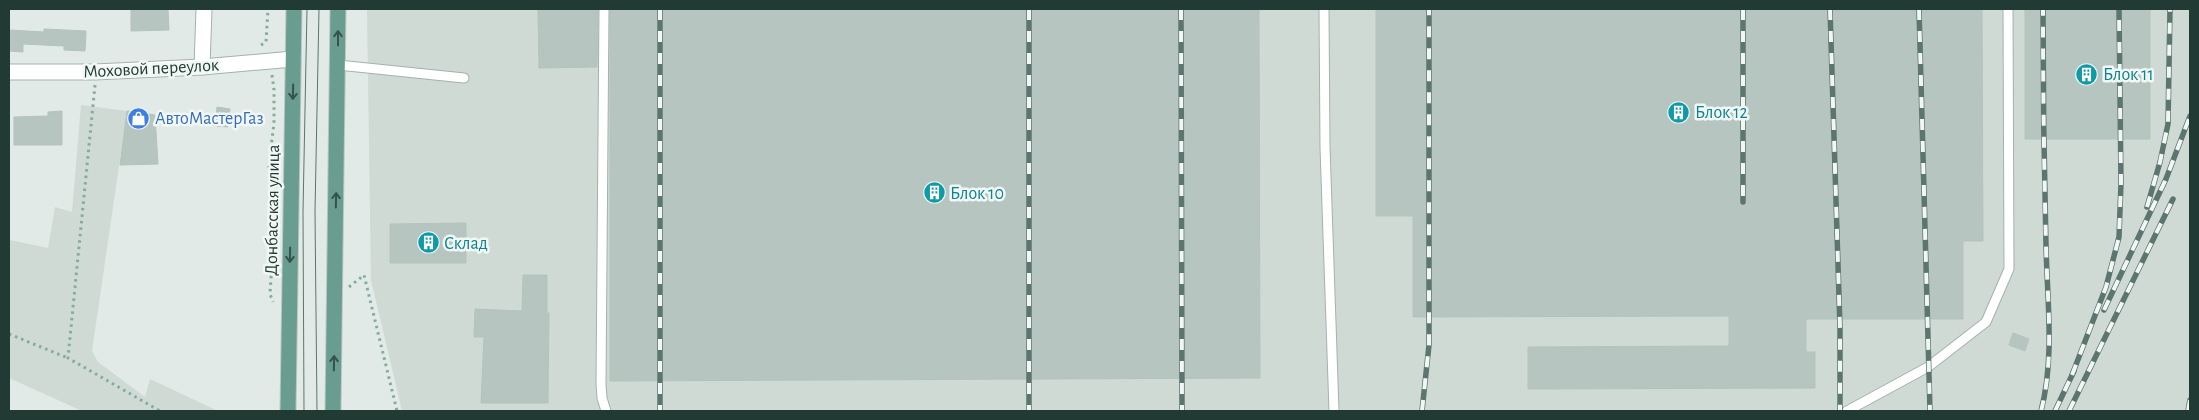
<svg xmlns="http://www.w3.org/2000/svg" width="2199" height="420" font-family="'Alegreya Sans',sans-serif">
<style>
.built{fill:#cfdad5}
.building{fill:#b6c5bf;stroke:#b3c3bd}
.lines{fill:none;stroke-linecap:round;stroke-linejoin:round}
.service-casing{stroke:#a4b2ad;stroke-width:11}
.minor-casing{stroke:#a4b2ad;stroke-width:17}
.primary-casing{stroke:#bdc4c2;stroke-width:17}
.path{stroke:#83aca0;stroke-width:3;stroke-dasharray:2.5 4;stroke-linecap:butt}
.service{stroke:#fff;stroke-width:9}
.minor{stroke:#fff;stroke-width:15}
.primary{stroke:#689d90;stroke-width:15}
.tram{stroke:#5d756f;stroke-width:1}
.rail-casing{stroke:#5d756f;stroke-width:5.5}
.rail{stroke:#f1f7f4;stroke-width:4;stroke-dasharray:11;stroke-linecap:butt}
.oneway{stroke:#34534b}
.labels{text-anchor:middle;stroke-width:5;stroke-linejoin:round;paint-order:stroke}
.street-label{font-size:18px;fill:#223a34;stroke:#f1f7f4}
.culture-label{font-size:18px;fill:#0d838f;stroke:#f1f7f4;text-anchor:start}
.shop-label{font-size:18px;fill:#366cbe;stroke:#f1f7f4;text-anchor:start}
</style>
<rect width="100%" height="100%" fill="#e1eae6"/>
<g class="built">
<path d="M 367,9 L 2190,9 L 2190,411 L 402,411 L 371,280 Z"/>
<path d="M 81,105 L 127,111 L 92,351 L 98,362 L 145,397 L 150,379 L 218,411 L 82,411 L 9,378 L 9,242 L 10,240 L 48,248 L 55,207 L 72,212 Z"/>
</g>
<g class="building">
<path d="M 131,9 L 168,9 L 169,30 L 131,31 Z"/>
<path d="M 538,9 L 598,9 L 597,67 L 539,68 Z"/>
<path d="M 610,9 L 1259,9 L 1260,378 L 610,381 Z"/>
<path d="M 1376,9 L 1982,9 L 1983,241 L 1963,241 L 1963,319 L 1806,319 L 1806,352 L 1815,352 L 1815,388 L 1528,389 L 1528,347 L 1729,346 L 1729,316 L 1413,317 L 1413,216 L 1376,216 Z"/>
<rect x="2025" y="9" width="125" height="130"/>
<path d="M 44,29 L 86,31 L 85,51 L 64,50 L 64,46 L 23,44 L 23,52 L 9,51 L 9,30 L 44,32 Z"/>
<path d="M 217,107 L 230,109 L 228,127 L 215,126 Z"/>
<path d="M 62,111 L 62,145 L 14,145 L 14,117 L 48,116 L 48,112 Z"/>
<path d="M 127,111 L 155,115 L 158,164 L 120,165 Z"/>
<path d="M 466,223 L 466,263 L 390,263 L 390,224 Z"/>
<path d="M 523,275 L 547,275 L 547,313 L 549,313 L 548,403 L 481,403 L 484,337 L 474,337 L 475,309 L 522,311 Z"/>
<path d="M 2013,333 L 2029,339 L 2025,351 L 2009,345 Z"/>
</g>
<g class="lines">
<defs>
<g id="service">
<path d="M 604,9 L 601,384 L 602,398 L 606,411"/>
<path d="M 1324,9 L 1325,147 L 1334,411"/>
<path d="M 338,65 L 464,78"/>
<path d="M 1847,411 L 1928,367 L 1986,322 L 2009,269 L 2008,9"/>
</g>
<g id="minor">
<path d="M 202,67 L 204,9"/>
<path d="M 9,72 L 95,72 L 202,67 L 293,59"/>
</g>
<g id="primary">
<path d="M 288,411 L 294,9"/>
<path d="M 333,411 L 338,9"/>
</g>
</defs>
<use href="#service" class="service-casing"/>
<use href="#minor" class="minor-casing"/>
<use href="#primary" class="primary-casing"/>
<g class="path">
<path d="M 261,45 L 266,42 L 268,9"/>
<path d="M 272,75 L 274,90 L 274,123 L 269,164 L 273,247 L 270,294 L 273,302"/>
<path d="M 95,85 L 68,358 L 160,411"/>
<path d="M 349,287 L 364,275 L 397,411"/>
<path d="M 9,334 L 68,358"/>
</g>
<use href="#service" class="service"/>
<use href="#minor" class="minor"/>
<use href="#primary" class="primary"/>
<g class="tram">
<path d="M 304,411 L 303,211 L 307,9"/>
<path d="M 317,411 L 315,211 L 319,9"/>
</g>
<defs>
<g id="rail">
<path d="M 660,9 L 660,411"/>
<path d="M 1029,9 L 1029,411"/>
<path d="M 1181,9 L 1182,411"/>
<path d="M 1743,9 L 1743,202"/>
<path d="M 1830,9 L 1840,328 L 1840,411"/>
<path d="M 1919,9 L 1930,411"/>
<path d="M 2147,207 L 2160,162 L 2168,124 L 2170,9"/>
<path d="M 2104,310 L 2166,179 L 2190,116"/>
<path d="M 2072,375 L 2106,287 L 2119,237 L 2121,183 L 2119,9"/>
<path d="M 1422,411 L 1429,345 L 1429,9"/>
<path d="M 2041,411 C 2055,358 2047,299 2046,245 C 2044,166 2043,87 2043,9"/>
<path d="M 2055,411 L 2074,371"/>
<path d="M 2069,411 L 2173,199"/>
<path d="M 2188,411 L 2190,400"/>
</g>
</defs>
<use href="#rail" class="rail-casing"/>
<use href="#rail" class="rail"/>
</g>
<defs><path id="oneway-shaft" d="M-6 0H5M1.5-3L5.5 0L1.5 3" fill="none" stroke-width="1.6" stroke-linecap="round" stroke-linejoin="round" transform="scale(1.25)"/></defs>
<g class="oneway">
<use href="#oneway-shaft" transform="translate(338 38) rotate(-90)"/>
<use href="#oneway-shaft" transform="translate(293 92) rotate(91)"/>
<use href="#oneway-shaft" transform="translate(336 200) rotate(-89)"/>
<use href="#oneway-shaft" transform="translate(290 255) rotate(91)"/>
<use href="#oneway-shaft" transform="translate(334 363) rotate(-89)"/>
</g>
<defs>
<symbol id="building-disc" viewBox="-11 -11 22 22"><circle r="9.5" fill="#0f9aa8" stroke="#f1f7f4"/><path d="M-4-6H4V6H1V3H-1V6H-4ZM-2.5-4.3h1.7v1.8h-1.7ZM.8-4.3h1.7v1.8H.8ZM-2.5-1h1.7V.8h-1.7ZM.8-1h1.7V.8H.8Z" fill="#fff"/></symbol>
<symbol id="shop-disc" viewBox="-11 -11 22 22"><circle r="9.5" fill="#3f7fe0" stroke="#f1f7f4"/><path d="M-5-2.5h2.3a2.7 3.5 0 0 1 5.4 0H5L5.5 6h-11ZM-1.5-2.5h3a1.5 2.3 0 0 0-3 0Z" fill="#fff"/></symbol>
</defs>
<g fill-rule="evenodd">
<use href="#building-disc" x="2074" y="62" width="25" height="25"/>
<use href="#building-disc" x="1666" y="100" width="25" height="25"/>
<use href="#shop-disc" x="126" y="106" width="25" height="25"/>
<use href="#building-disc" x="922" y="180" width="25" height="25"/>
<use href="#building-disc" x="416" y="230" width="25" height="25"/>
</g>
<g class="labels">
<g class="street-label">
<text transform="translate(151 68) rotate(-3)" y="6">Моховой переулок</text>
<text transform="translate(272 210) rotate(-89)" y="6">Донбасская улица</text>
</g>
<g class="culture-label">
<text x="2103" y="80">Блок 11</text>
<text x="1695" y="118">Блок 12</text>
<text x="950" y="199">Блок 10</text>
<text x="444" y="249">Склад</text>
</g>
<g class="shop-label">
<text x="155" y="124">АвтоМастерГаз</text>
</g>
</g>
<rect width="2199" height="420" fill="none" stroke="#223a34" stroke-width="20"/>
</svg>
